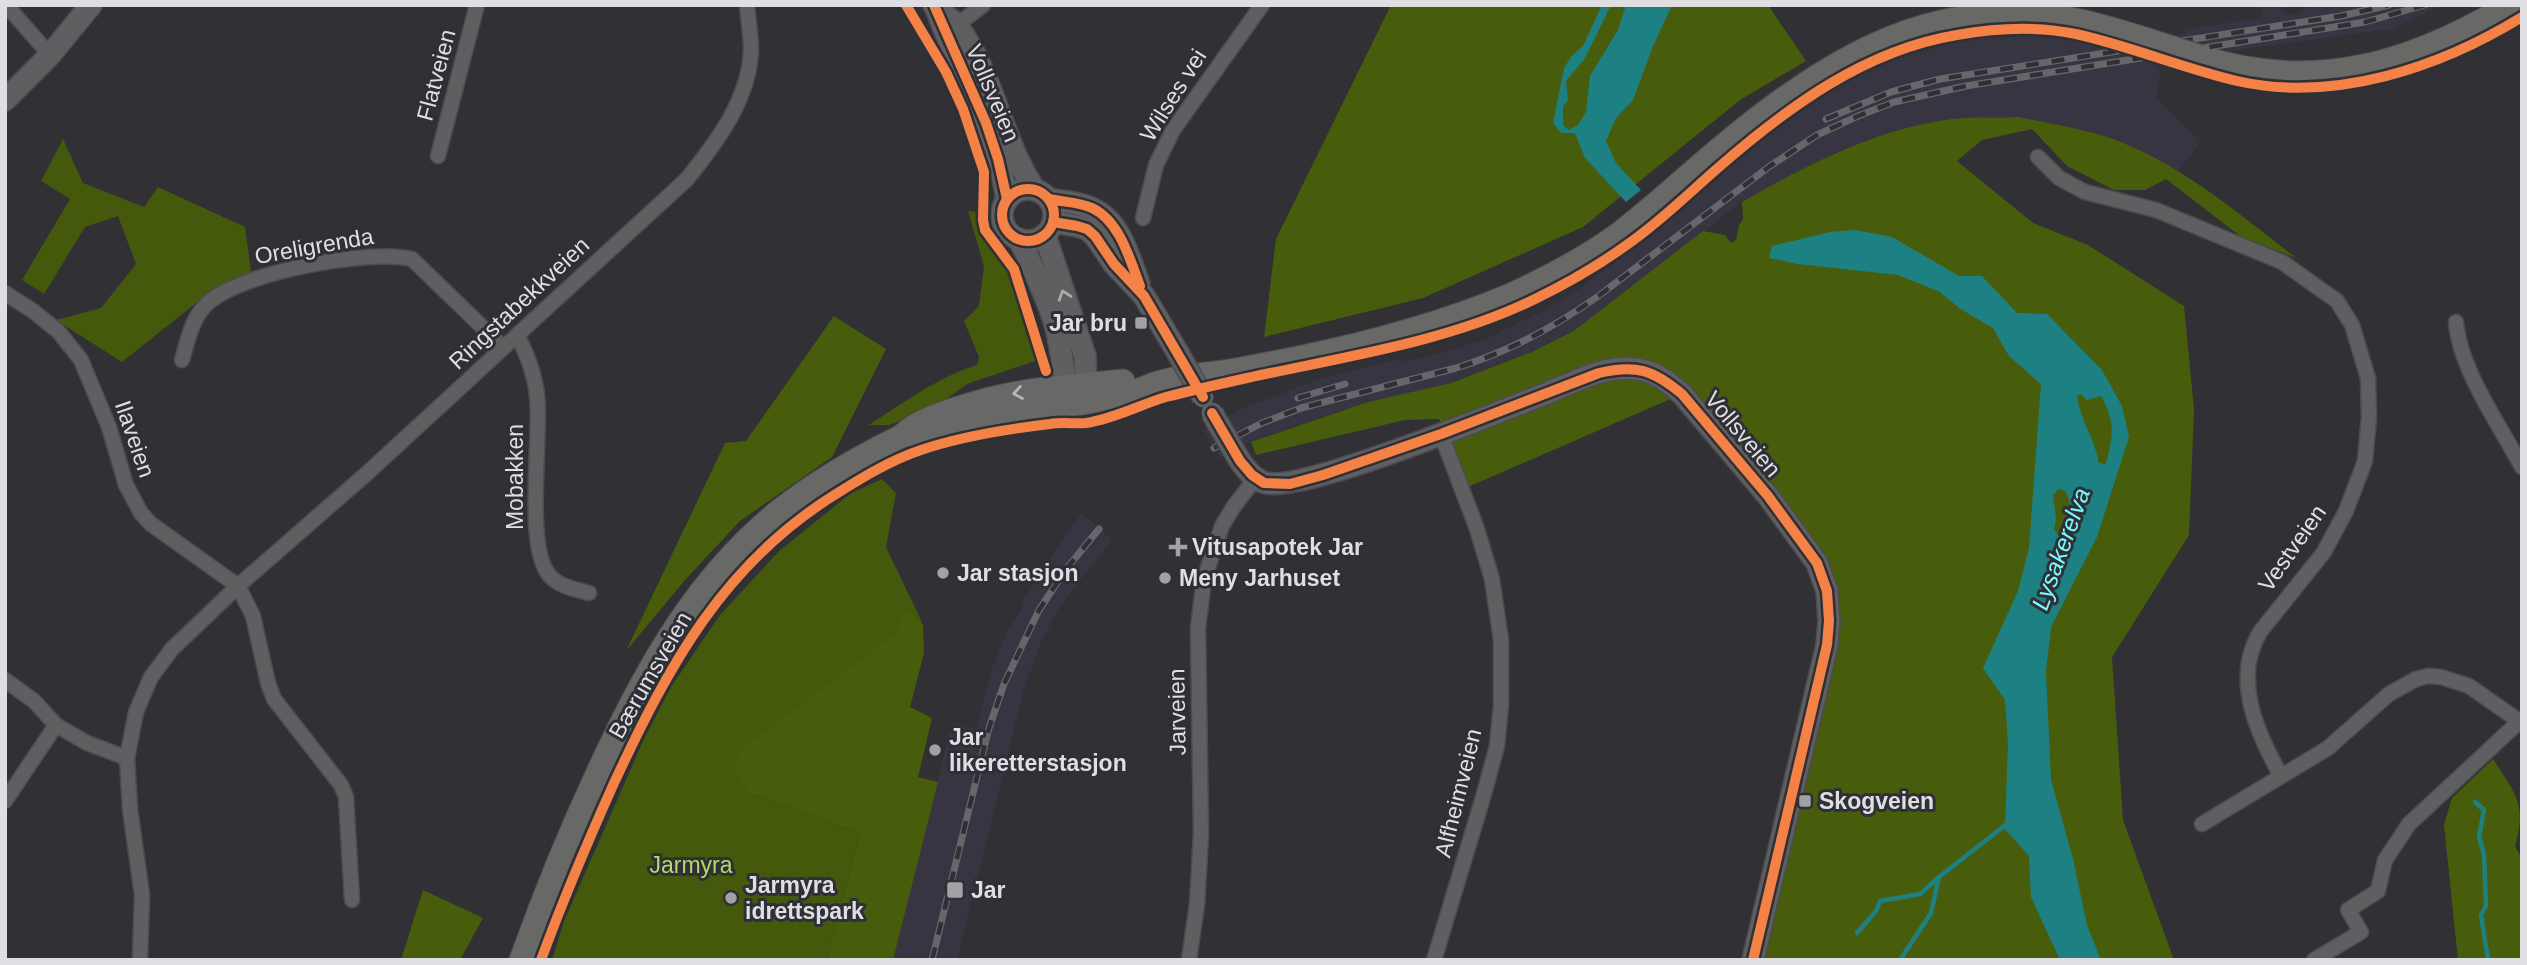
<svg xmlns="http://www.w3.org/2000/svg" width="2527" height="965" font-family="Arial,sans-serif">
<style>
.built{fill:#363541}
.green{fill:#45590d}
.forest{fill:#485d0b}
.water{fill:#1d8184;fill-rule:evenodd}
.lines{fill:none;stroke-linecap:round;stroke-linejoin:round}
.stream{stroke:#1d8184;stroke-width:4.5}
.minor-casing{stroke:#4c4c50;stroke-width:17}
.secondary-casing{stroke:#4c4c50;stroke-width:24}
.primary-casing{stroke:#4c4c50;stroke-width:25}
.minor{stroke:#5f5f61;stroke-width:14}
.secondary{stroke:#5f5f61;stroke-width:21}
.primary{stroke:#686966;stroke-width:23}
.rail-casing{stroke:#67676b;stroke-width:7}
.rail{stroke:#2f2f36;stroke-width:4.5;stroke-dasharray:13;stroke-linecap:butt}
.secondary-bridge-casing{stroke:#4c4c50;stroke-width:24;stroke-linecap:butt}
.primary-bridge-casing{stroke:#4c4c50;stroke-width:25;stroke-linecap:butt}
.secondary-bridge{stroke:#5f5f61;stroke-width:21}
.primary-bridge{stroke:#686966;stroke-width:23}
.cycleway-casing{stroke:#2f2f36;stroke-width:15}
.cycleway{stroke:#f48246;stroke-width:10}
.oneway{stroke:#acacaf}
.oneway2{stroke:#b5b6b7}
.poi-dot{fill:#a2a2a6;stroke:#2f2f36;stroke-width:2.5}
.labels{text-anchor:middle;stroke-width:6;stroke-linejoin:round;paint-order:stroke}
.street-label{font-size:23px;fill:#dfdfe3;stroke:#2f2f36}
.poi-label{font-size:23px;font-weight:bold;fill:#dfdfe3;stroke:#2f2f36;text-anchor:start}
.park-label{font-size:23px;fill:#b4d96a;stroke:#2f2f36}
.water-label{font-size:24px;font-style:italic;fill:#79fbff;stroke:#2f2f36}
</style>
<rect width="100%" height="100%" fill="#303035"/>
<g class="built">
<path d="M 2272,5 L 2280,5 L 2286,15 L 2302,12 L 2302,9 L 2323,5 L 2330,7 L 2443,5 L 2392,29 L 2245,49 L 2159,64 L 2160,77 L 2156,97 L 2201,141 L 2178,172 L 2146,154 L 2107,137 L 2018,117 L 1962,118 L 1881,136 L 1831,155 L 1742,202 L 1575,330 L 1532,352 L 1451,383 L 1368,402 L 1291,427 L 1251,442 L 1220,458 L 1203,429 L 1248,406 L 1325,377 L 1394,360 L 1407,361 L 1442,353 L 1488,338 L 1549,308 L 1576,291 L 1636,247 L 1733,162 L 1823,94 L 1847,79 L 1904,53 L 1958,39 L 2023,34 L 2061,38 L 2104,47 L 2185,33 L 2185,29 L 2262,18 L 2261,7 Z"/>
<path d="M 1082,513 L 1112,540 L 1060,606 L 1039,647 L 1023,693 L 957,960 L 893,960 L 952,722 L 976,729 L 993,666 L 1008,631 L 1022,609 L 1021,604 L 1069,529 Z"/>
</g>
<g class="green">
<path d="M 63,139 L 83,183 L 144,207 L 158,187 L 245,227 L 251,272 L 210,292 L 122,362 L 56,320 L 101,308 L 136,264 L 118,216 L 85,227 L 44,294 L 22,280 L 70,199 L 41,181 Z"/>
<path d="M 968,211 L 977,212 L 982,235 L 1010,275 L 1038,360 L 967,384 L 936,407 L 889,425 L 869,425 C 903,403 938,377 977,365 L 979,357 L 964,321 L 979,306 L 984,266 Z"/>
<path d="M 882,479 L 896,493 L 886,547 L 922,622 L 895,634 L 750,793 L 860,833 L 827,960 L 552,960 L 564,921 L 644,739 L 671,687 L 720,615 L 778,552 L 851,493 Z"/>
</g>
<g class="forest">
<path d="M 1391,5 L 1768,5 L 1806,61 L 1740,100 L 1583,227 L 1423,298 L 1264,337 L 1276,239 Z"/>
<path d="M 2018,117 C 2047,123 2078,128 2107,137 C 2178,161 2238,213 2296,258 L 2240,236 L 2166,179 L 2145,190 L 2114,190 L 2067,166 L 2032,129 L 1982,140 L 1957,161 L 2033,223 L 2088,245 L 2184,306 L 2194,409 L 2189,535 L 2112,657 L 2123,820 L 2174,960 L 1753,960 L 1821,669 L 1817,563 L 1682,394 L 1461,490 L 1439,419 L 1405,420 L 1256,455 L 1251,442 L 1368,402 L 1451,383 L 1532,352 L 1575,330 L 1703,231 L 1725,235 L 1731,243 L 1736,240 L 1739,225 L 1743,219 L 1742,202 C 1810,163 1884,125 1963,118 C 1981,117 2000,118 2018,117 Z"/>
<path d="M 834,316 L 886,349 L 832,457 L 740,521 L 685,580 L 626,651 L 725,443 L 746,441 Z"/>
<path d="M 907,608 L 923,625 L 924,653 L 910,707 L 932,718 L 918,777 L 938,782 L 893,960 L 827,960 L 860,833 L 750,793 L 735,772 L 739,751 L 895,634 Z"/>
<path d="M 2493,759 C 2515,793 2527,804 2515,846 L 2522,859 L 2522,960 L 2458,960 L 2444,825 L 2452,798 Z"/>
<path d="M 423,890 L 483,918 L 460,960 L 401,960 Z"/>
</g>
<g class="water">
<path d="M 1602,5 L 1611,5 L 1585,58 L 1566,81 L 1568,101 L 1563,106 L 1563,125 L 1569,130 L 1578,125 L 1586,112 L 1590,76 L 1618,30 L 1626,5 L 1672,5 L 1653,46 L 1633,100 L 1616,118 L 1606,141 L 1616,163 L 1641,190 L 1626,202 L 1585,158 L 1575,133 L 1561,133 L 1553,123 L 1564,68 L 1571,57 L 1583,46 Z"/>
<path d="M 1855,230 L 1892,237 L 1959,276 L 1982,276 L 2017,313 L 2047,314 L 2102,370 L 2122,406 L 2129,437 L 2097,537 L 2051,627 L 2046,672 L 2051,780 L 2073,859 L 2087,925 L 2101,960 L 2060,960 L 2031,897 L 2029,856 L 2005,829 L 2008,743 L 2005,700 L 1983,668 L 2018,591 L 2029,548 L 2041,384 L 2009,356 L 1993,328 L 1959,308 L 1940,292 L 1898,275 L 1798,264 L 1769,258 L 1772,246 L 1830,232 ZM 2081,394 L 2087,400 L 2101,396 C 2116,422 2113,435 2106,464 L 2099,463 C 2095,439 2080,420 2077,396 ZM 2058,489 L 2065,491 C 2075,507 2069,524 2060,538 L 2054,529 L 2056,519 L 2053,495 Z"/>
</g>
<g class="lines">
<g class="stream">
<path d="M 2475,802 L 2484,810 L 2479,837 L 2484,854 L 2486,906 L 2481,915 L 2488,960"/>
<path d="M 1857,933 L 1876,911 L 1880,901 L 1920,894 L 1938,878"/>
<path d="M 1900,960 L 1931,913 L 1939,877 L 2008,823"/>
</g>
<defs>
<g id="minor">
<path d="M 6,5 L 50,55"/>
<path d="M 952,29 L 983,5"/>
<path d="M 438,156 L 477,5"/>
<path d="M 2038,157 L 2059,178 L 2085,192 L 2156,210 L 2282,262 L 2337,301 L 2352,325 L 2368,378 L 2369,417 L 2365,461 L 2346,511 L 2324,552 L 2260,632 C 2232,679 2257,733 2281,776"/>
<path d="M 1143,218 L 1156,165 L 1173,130 L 1262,5"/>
<path d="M 5,293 L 33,311 L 58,331 L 81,360 L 109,427 L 126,485 L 141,513 L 151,524 L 238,586 L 253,616 L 268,683 L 274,699 L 341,785 L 346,797 L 352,900"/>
<path d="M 2456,322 C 2460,370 2499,424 2522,467"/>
<path d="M 517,335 C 527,354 535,375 537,396 C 542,437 524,548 550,576 C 560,587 575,589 589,593"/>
<path d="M 182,360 C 188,340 192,316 209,302 C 244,272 367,249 412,259 L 503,347"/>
<path d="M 5,680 L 34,701 L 56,725 L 87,743 L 127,758"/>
<path d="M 5,801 L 56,725"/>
<path d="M 2202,824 L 2328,748 L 2389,694 L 2416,679 L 2428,676 L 2441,677 L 2469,686 L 2522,723"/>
<path d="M 140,960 L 142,895 L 130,809 L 127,758 L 136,712 L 151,677 L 172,649 L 238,586 L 365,475 L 687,179 C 717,142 750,98 751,49 C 751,34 748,19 747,5"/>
<path d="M 1189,960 L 1197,904 L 1201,834 L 1198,628 L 1204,579 L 1222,526 L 1234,506 L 1256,478"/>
<path d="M 1434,960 L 1484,794 L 1497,746 L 1501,705 L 1501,640 L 1492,579 L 1477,529 L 1441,434"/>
<path d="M 2314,960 L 2361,932 L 2348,910 L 2378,891 L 2385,860 L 2409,824 L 2520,721"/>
</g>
<g id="secondary">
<path d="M 934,5 C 941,13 952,19 958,27 C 995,76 1001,140 1035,190"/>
<path d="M 936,8 C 959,73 996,130 1007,199"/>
<path d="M 5,100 L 50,55 L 91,5"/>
<circle cx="1028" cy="215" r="26"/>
<path d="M 1049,199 C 1063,202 1080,202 1093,209 C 1120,221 1130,259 1139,284"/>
<path d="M 1053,222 L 1077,226 L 1087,229 L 1095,236 L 1114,264 L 1144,296 L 1178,353"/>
<path d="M 1045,235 L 1085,356 L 1086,384 L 1077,397"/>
<path d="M 1019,239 C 1032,266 1045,292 1054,321 C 1063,348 1061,376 1072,402"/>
<path d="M 1237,456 C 1243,466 1252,478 1263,482 C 1297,496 1500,411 1545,394 C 1572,383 1606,364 1636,369 C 1655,371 1668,382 1682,394 L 1768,496 L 1817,563 L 1827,591 L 1829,621 L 1827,645 L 1753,960"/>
</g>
<g id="primary">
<path d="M 2201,57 C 2314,93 2411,64 2509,5"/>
<path d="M 903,435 C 923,434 943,426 962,422 C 1020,411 1079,407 1136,391 C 1144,389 1152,384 1161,382 C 1187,375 1215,374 1241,369 C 1333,352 1429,330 1515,293 C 1551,276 1588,257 1620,233 C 1656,205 1689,174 1724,145 C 1818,67 1918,2 2046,15 C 2080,19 2113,29 2145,39"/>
<path d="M 521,960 C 546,890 574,822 606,755 C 649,663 699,576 779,511 C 817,481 857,458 900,437 C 905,434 908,430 913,427 C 932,415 960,407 982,401 C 1028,388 1075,386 1123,381"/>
</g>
</defs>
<use href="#minor" class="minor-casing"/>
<use href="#secondary" class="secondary-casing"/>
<use href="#primary" class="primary-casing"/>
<use href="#minor" class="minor"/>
<use href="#secondary" class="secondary"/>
<use href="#primary" class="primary"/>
<defs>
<g id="rail">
<path d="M 1826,119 L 1891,92 L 1940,79 L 2341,16 L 2389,5"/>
<path d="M 1298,398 L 1345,384"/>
<path d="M 1214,448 L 1262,423 L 1301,408 L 1456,368 C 1508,352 1553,328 1597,297 L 1770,166 L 1817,135 L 1858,116 L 1894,102 L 1966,86 L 2365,22 L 2425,5"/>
<path d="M 932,960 L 989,728 L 1004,684 L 1039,610 L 1067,568 L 1099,529"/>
</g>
</defs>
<use href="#rail" class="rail-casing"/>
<use href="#rail" class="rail"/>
<defs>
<g id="secondary-bridge">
<path d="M 1178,353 L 1203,397"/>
<path d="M 1212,413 L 1237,456"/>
</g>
<path id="primary-bridge" d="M 2145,39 L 2201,57"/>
</defs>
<use href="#secondary-bridge" class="secondary-bridge-casing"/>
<use href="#primary-bridge" class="primary-bridge-casing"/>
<use href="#secondary-bridge" class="secondary-bridge"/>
<use href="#primary-bridge" class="primary-bridge"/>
<defs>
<g id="cycleway">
<path d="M 906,5 L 946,72 L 963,109 L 984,172 L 983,220 L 985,230 L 1014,269 L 1046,371"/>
<path d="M 934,5 L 986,123 L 998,159 L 1007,199"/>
<circle cx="1028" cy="215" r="26"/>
<path d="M 1049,199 C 1063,202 1079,202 1092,208 C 1120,221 1130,260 1140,286"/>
<path d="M 1053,222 L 1077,226 L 1087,229 L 1095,236 L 1114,264 L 1144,296 L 1203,397"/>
<path d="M 1212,413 L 1240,461 L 1252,475 L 1264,483 L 1290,484 L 1323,475 L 1441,434 L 1599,373 C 1636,364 1653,370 1682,394 L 1768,496 L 1817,563 L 1827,591 L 1829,621 L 1827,645 L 1753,960"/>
<path d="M 541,960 C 563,900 588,841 614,783 C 669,665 723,564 836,494 C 863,477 891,460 921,450 C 962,436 1008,429 1050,424 C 1062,422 1074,424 1086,423 C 1114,419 1139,405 1166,397 C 1193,390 1220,384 1247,378 C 1342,357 1448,342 1535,299 C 1568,283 1599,265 1628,244 C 1661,221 1689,193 1719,167 C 1788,107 1865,50 1957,35 C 1996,28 2037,26 2076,34 C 2130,46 2182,68 2237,81 C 2334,103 2439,68 2522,17"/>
</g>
</defs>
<use href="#cycleway" class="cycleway-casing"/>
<use href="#cycleway" class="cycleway"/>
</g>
<defs><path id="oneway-chevron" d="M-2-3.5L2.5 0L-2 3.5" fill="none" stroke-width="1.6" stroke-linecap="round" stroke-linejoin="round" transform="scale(1.75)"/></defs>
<use class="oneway" href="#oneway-chevron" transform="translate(1064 295) rotate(-108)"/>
<use class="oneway2" href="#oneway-chevron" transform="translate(1018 393) rotate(170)"/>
<g class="poi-dot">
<rect x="1134" y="316" width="14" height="14" rx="3.5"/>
<path d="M1174.5 536.5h7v7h7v7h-7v7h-7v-7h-7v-7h7z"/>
<circle cx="943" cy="573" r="7"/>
<circle cx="1165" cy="578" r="7"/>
<circle cx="935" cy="750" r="7"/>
<rect x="1798" y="794" width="14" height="14" rx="3.5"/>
<rect x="946" y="881" width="18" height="18" rx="3.5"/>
<circle cx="731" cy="898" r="7"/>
</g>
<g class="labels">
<g class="street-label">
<text transform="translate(436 75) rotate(-75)" y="8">Flatveien</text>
<text transform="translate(993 93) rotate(67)" y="8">Vollsveien</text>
<text transform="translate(1173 95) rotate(-58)" y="8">Wilses vei</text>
<text transform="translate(314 246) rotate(-10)" y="8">Oreligrenda</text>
<text transform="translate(519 303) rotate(-43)" y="8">Ringstabekkveien</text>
<text transform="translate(1743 434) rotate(50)" y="8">Vollsveien</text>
<text transform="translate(135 439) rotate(71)" y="8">Ilaveien</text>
<text transform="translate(515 477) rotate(-90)" y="8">Mobakken</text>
<text transform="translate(2292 548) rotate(-55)" y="8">Vestveien</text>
<text transform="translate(650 675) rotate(-60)" y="8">Bærumsveien</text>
<text transform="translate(1177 712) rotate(-91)" y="8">Jarveien</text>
<text transform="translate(1458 793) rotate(-76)" y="8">Alfheimveien</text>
</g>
<g class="poi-label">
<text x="1127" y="331" text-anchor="end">Jar bru</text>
<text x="1192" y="555">Vitusapotek Jar</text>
<text x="957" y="581">Jar stasjon</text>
<text x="1179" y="586">Meny Jarhuset</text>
<text x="949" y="745">Jar<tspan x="949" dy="26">likeretterstasjon</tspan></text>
<text x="1819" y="809">Skogveien</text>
<text x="745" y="893">Jarmyra<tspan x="745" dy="26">idrettspark</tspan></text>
<text x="971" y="898">Jar</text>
</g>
<g class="park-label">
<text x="691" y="873">Jarmyra</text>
</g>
<g class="water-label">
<text transform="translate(2061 549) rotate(-70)" y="8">Lysakerelva</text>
</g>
</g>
<rect width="2527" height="965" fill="none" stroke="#dfdfe3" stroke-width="14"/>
</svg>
